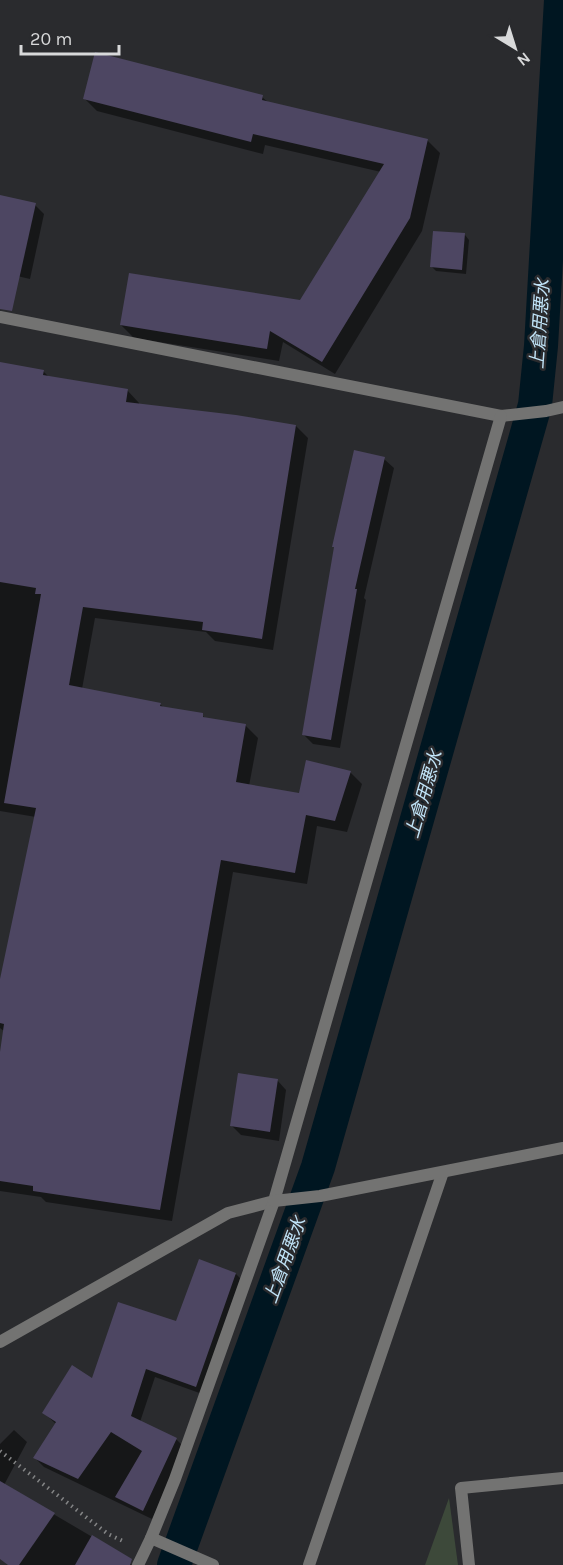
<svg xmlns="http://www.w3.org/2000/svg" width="563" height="1565" font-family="Karla,'Noto Sans JP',sans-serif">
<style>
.green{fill:#3d493a}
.shadow{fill:#0007}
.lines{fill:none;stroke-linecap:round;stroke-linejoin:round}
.canal{stroke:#001621;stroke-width:34}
.building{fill:#4d4662}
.path{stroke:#848586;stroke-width:4;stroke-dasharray:1.5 4.5;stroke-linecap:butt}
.minor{stroke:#737372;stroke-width:12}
.tertiary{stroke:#737372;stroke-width:12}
.labels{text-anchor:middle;stroke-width:5;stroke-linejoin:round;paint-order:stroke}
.water-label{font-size:18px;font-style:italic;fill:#c0e3f7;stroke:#2a2b2e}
</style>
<rect width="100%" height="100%" fill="#2a2b2e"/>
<path class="green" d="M 449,1498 L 458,1565 L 425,1565 Z"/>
<g class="shadow">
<path d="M 262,97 L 269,103 L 427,140 L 440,153 L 422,231 L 335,374 L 283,342 L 279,361 L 134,338 L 121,325 L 301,302 L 381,172 L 265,145 L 263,154 L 97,111 L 84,98 Z"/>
<path d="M 0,197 L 35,205 L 44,214 L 30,279 L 0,272 Z"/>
<path d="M 465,235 L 469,240 L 466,274 L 436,271 L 432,267 Z"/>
<path d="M 0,364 L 43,371 L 49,377 L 127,390 L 139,403 L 139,405 L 296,426 L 308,438 L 273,650 L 215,641 L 206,632 L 95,618 L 82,689 L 160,704 L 164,708 L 202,715 L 206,719 L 246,726 L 258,738 L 249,786 L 300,795 L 350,772 L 362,784 L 347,832 L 317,826 L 307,884 L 233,872 L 172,1221 L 46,1202 L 41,1197 L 0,1191 L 0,1061 L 5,1032 L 0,1028 L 0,986 L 36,817 L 0,811 Z"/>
<path d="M 384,459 L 394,468 L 364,598 L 366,600 L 340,748 L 313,744 L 304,735 Z"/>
<path d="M 277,1080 L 286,1090 L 279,1141 L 241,1135 L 232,1126 Z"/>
<path d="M 236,1274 L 245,1283 L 205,1395 L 155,1377 L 140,1422 L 177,1440 L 186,1449 L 152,1519 L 44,1467 L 35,1458 L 56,1424 L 44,1413 L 177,1323 Z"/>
<path d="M 14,1430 L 27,1442 L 4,1485 L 123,1555 L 131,1565 L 11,1565 L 0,1555 L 0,1444 Z"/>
</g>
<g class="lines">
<path class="canal" d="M 174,1565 L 318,1167 L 535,405 L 541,346 L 561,0"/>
</g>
<g class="building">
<path d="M 95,52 L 263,95 L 262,100 L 428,139 L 410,218 L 322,362 L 270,331 L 267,349 L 120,325 L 129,273 L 300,300 L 384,164 L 253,134 L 251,142 L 83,99 Z"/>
<path d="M 0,195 L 36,203 L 12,311 L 0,309 Z"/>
<path d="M 433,231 L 465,233 L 462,270 L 430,267 Z"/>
<path d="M 0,362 L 44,370 L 43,375 L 128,389 L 126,402 L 236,415 L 296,425 L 262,639 L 202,630 L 203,622 L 83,607 L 69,685 L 161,703 L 160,706 L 203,713 L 203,717 L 246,724 L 236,782 L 299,793 L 306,760 L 351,771 L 335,821 L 306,815 L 295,873 L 221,860 L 160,1210 L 33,1191 L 33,1186 L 0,1181 L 0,1052 L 4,1024 L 0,1023 L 0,979 L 36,808 L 4,803 L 41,594 L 35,594 L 36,588 L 0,582 Z"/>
<path d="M 354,450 L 385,457 L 355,589 L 357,589 L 331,740 L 302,735 L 334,547 L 332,547 Z"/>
<path d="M 238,1073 L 278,1079 L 270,1132 L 230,1126 Z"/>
<path d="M 199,1259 L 236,1273 L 196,1387 L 146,1369 L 131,1416 L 177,1438 L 143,1511 L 115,1497 L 142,1451 L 111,1432 L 78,1479 L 33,1458 L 56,1422 L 42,1413 L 72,1365 L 92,1378 L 118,1302 L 176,1321 Z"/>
<path d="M 0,1481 L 55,1513 L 19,1565 L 8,1565 L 0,1559 Z"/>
<path d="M 92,1535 L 132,1559 L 130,1565 L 75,1565 Z"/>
</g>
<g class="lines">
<path class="path" d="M 0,1451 L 108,1534 L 125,1542"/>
<g class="minor">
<path d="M 0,317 L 501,416 L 546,411 L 563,407"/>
<path d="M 0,1342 L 228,1213 L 274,1201"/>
<path d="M 151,1538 L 213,1565"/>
<path d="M 138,1565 L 151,1538 L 175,1479 L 274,1201 L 501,416"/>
<path d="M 309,1565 L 443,1172"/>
<path d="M 469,1565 L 461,1488 L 563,1478"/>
</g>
<path class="tertiary" d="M 274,1201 L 320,1196 L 563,1148"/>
</g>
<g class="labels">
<g class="water-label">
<text transform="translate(540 324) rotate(-86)" y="6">上倉用悪水</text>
<text transform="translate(424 794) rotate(-74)" y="6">上倉用悪水</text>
<text transform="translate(285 1260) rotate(-70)" y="6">上倉用悪水</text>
</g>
</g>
<g transform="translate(515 48) rotate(142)" stroke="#2a2b2e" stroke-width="4.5" paint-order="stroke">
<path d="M0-4.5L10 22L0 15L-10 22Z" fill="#d8d9da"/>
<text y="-9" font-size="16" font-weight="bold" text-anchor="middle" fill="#d8d9da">N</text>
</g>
<path d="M21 45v9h98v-9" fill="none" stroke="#d8d9da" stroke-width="3"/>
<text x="30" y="45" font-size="18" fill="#d8d9da" stroke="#2a2b2e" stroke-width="4.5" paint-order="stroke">20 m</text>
</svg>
